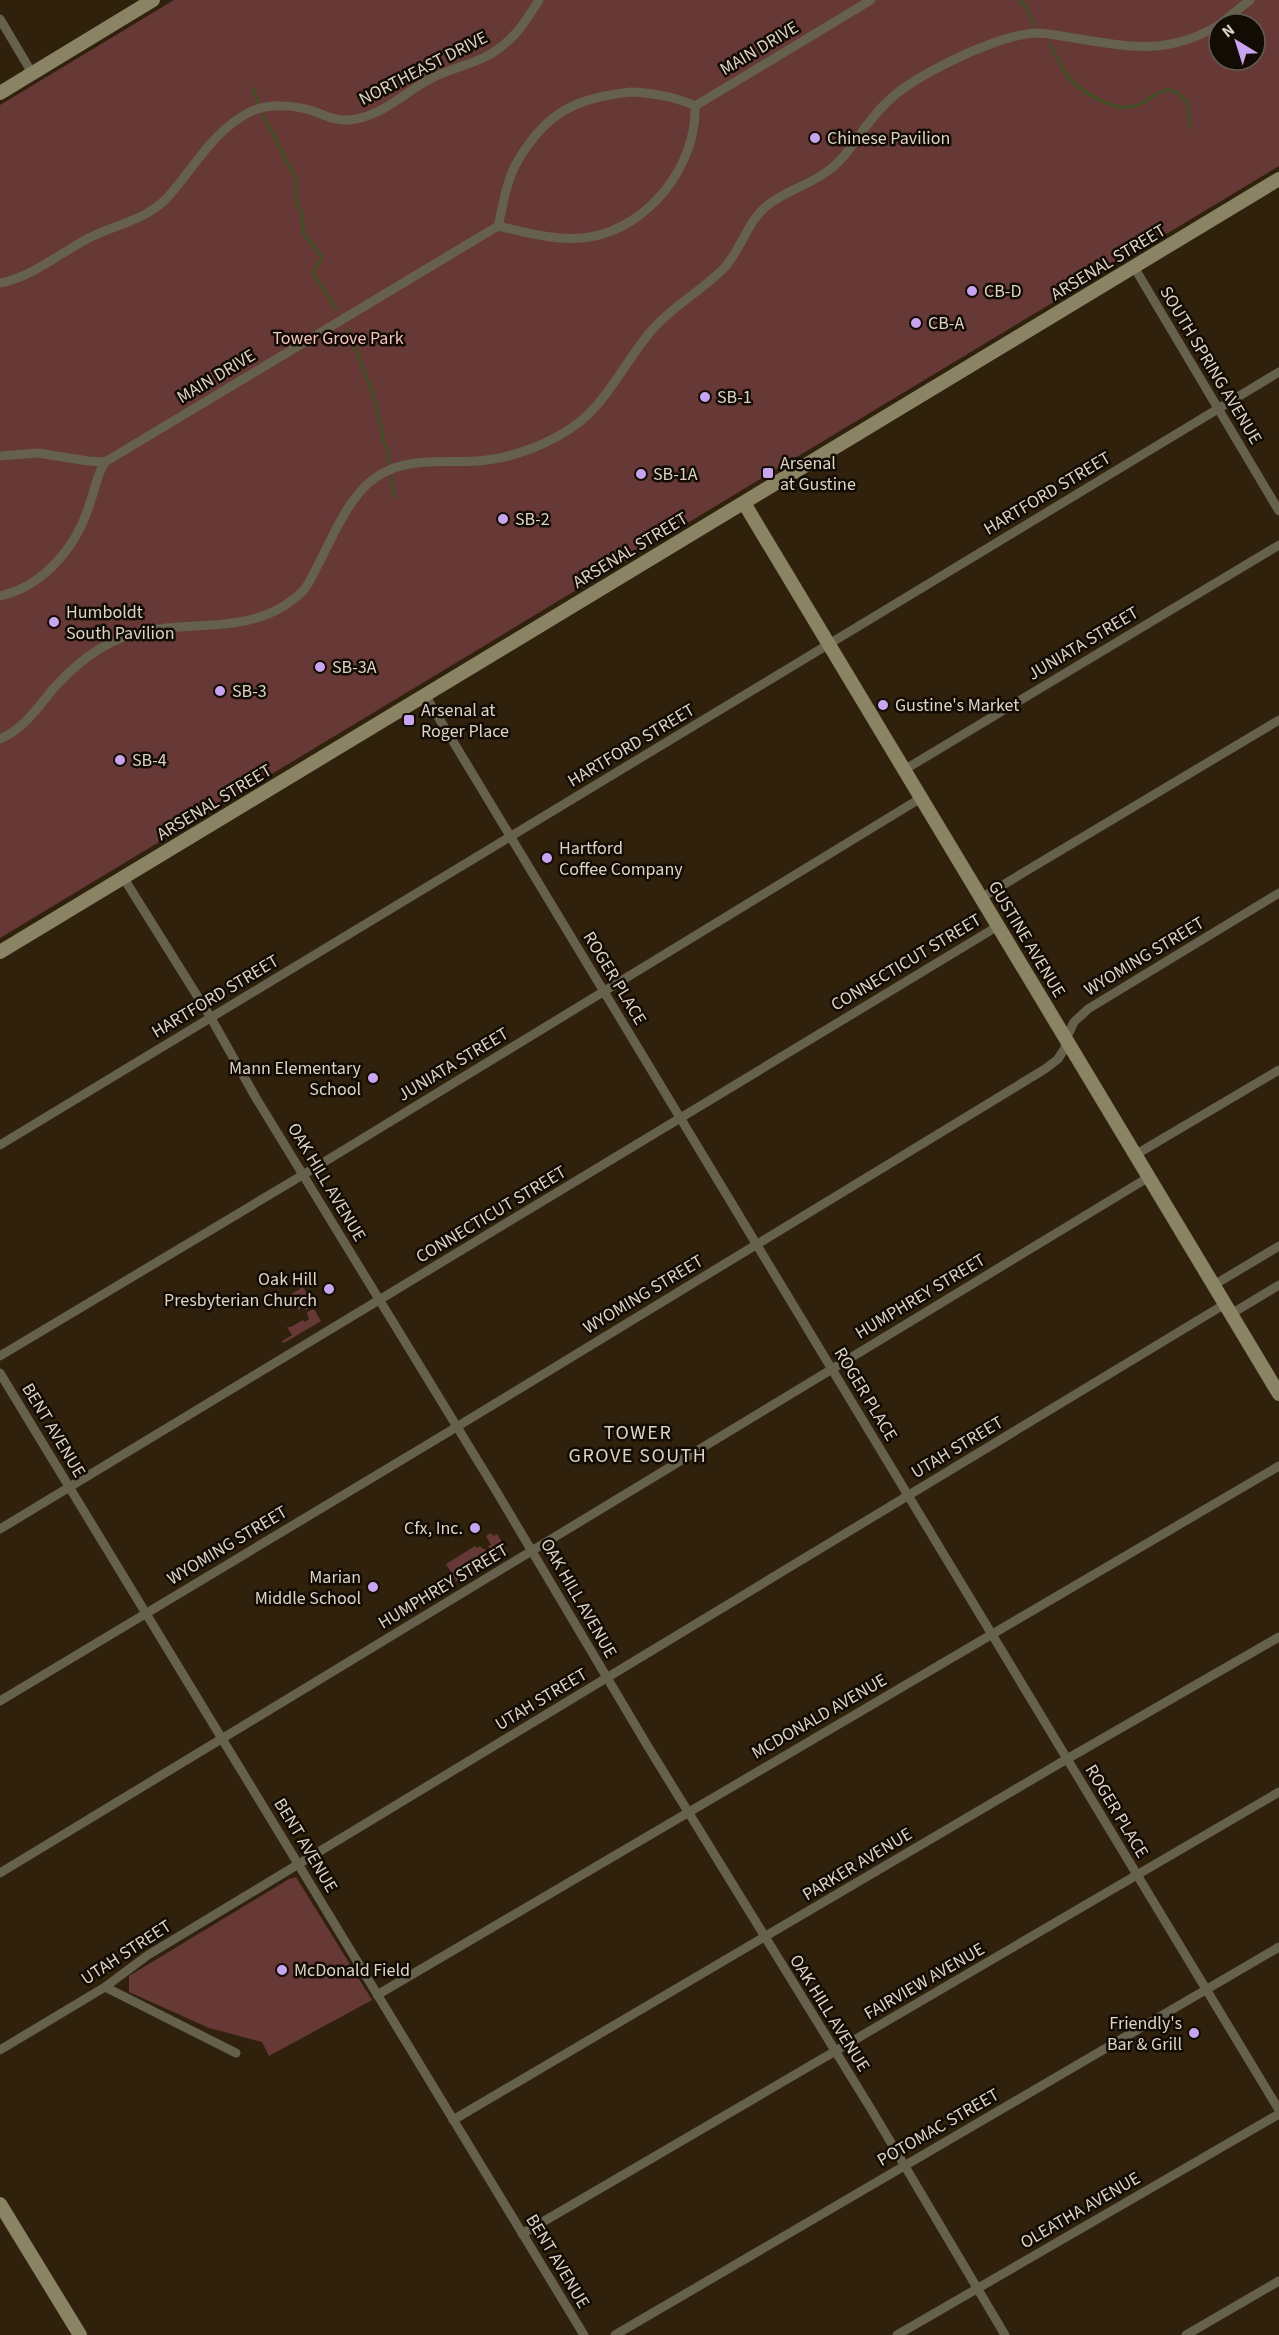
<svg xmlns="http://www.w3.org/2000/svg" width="1279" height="2335" font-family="'Source Sans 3',sans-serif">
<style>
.green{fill:#663937;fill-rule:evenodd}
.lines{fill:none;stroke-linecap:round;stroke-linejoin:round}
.stream{stroke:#404f23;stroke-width:3}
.street{stroke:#65614d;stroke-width:9}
.secondary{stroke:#8a8464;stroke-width:14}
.poi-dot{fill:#c8a5ee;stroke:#120c04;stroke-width:2}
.labels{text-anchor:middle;stroke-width:5;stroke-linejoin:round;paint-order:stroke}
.street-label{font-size:18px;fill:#ddd3c7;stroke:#120c04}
.poi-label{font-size:18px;fill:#ddd3c7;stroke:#120c04;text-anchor:start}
.park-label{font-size:18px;fill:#f5c2bf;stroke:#120c04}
.neighbourhood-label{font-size:20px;letter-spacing:1.5px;fill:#ddd3c7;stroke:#120c04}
</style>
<rect width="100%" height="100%" fill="#30210c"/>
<g class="green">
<path d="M 174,0 L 1279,0 L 1279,166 L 0,938 L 0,105 ZM 1219,24 L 1255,24 L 1255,60 L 1219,60 Z"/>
<path d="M 303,1287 L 313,1305 L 306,1310 L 303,1307 L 298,1310 L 297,1306 L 295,1307 L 288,1296 Z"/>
<path d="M 314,1309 L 321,1321 L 284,1343 L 282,1341 L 292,1335 L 287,1327 L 291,1327 L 303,1320 L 305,1322 L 309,1319 L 307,1312 Z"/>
<path d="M 491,1533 L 493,1536 L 497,1534 L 508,1552 L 497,1558 L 488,1546 L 491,1545 L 486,1536 Z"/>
<path d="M 475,1546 L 477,1548 L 480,1546 L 483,1549 L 485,1549 L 491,1562 L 457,1582 L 446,1564 Z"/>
<path d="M 296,1877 L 372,2000 L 269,2056 L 262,2042 L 209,2028 L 129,1992 L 129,1976 L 289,1879 Z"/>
</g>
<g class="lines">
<g class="stream">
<path d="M 1018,0 L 1026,7 L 1034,25"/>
<path d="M 1049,44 C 1058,56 1062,73 1074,83 C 1089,96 1114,111 1134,106 C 1156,101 1164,75 1187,102 L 1190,127"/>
<path d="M 253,88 L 258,102"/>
<path d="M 263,115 L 295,177 L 297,187 L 296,199 L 301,212 L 304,234 L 321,256 L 321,260 L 313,272 L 315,276 L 336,309"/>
<path d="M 348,329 L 373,394 L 384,442 L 388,451 L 389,463"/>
<path d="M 391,477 L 395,497"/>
</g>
<g class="street">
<path d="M 0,19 L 32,73"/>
<path d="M 1220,24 L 1250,0"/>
<path d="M 631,92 C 654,93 674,96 695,106 C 697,165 649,227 590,237 C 559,242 528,233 498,226 C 502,211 504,195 509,181 C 512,170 519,158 526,148 C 553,108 584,97 631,92 Z"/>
<path d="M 695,106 L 871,0"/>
<path d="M 1134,267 L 1279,511"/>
<path d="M 0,283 C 32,277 60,253 89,238 C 114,225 145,220 166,199 C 194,169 212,131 250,112 C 268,103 294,105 313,111 C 324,115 335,121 348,120 C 381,118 404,92 432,78 C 456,66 482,63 502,46 C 518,34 529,16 539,0"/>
<path d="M 0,456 L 38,453 L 88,461 L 105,462"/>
<path d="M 0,596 C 44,586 76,547 89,506 C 95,490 96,476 105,462 L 498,226"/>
<path d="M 425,695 L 1279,2110"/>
<path d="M 0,739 C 25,728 37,708 54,688 C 72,668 96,648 121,638 C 177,616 246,639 295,598 C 308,589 313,574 320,561 C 336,530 353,486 387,471 C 414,458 447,463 476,461 C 512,459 553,443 581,421 C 608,399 628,358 651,331 C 672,306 702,291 725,267 C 742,248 747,221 768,205 C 788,189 814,184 833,167 C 849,154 858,135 871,120 C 883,104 899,90 916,80 C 946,62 1001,35 1035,33 C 1050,33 1065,37 1080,39 C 1134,48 1170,54 1219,25"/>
<path d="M 904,770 L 1279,545"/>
<path d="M 123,877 L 211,1018 L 256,1098 L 495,1489 L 647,1745 L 871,2109 L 1005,2335"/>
<path d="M 981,898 L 1279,720"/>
<path d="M 0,1145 L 1279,372"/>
<path d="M 1135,1155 L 1279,1070"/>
<path d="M 1214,1285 L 1279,1246"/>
<path d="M 1231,1314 L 1279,1285"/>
<path d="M 0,1356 L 311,1170 L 921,798"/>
<path d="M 0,1373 L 584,2335"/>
<path d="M 0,1529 L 998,926"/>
<path d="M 0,1701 L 445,1434 L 1045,1069 L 1058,1059 L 1065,1048 L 1066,1039 L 1074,1022 L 1088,1009 L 1279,893"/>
<path d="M 0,1873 L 1149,1177"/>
<path d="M 105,1987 L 236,2053"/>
<path d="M 377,1995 L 1279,1466"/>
<path d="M 0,2050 L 105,1987 L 148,1955 L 1225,1304"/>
<path d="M 453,2120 L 1067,1759 L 1279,1637"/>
<path d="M 522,2234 L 1279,1792"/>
<path d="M 615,2335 L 1279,1947"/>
<path d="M 897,2335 L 1279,2114"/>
<path d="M 1186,2335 L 1279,2281"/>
</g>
<g class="secondary">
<path d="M 0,93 L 153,0"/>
<path d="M 744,503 L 1279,1394"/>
<path d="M 0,952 L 1279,179"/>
<path d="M 0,2204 L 80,2335"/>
</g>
</g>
<g class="poi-dot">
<circle cx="815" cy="138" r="6"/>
<circle cx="972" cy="291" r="6"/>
<circle cx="916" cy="323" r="6"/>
<circle cx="705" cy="397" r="6"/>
<rect x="762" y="467" width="12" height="12" rx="3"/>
<circle cx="641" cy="474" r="6"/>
<circle cx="503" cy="519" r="6"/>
<circle cx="54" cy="622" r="6"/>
<circle cx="320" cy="667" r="6"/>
<circle cx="220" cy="691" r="6"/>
<circle cx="883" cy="705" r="6"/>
<rect x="403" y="714" width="12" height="12" rx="3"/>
<circle cx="120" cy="760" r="6"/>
<circle cx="547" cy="858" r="6"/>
<circle cx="373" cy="1078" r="6"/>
<circle cx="329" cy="1289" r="6"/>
<circle cx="475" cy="1528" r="6"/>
<circle cx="373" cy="1587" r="6"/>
<circle cx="282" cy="1970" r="6"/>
<circle cx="1194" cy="2033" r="6"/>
</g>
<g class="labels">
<g class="street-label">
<text transform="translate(759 48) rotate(-31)" y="6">MAIN DRIVE</text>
<text transform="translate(423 68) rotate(-27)" y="6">NORTHEAST DRIVE</text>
<text transform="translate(1108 262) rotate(-31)" y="6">ARSENAL STREET</text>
<text transform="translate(1211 365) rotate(59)" y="6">SOUTH SPRING AVENUE</text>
<text transform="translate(216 376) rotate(-31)" y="6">MAIN DRIVE</text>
<text transform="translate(1047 493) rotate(-31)" y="6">HARTFORD STREET</text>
<text transform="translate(630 550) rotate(-31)" y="6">ARSENAL STREET</text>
<text transform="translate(1083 643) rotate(-31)" y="6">JUNIATA STREET</text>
<text transform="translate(631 745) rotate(-31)" y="6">HARTFORD STREET</text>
<text transform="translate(214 802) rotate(-31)" y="6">ARSENAL STREET</text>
<text transform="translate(1027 939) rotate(59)" y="6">GUSTINE AVENUE</text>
<text transform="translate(1144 956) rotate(-31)" y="6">WYOMING STREET</text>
<text transform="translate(906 962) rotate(-31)" y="6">CONNECTICUT STREET</text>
<text transform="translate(615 978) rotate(59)" y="6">ROGER PLACE</text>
<text transform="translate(215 996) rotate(-31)" y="6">HARTFORD STREET</text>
<text transform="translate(453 1064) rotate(-31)" y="6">JUNIATA STREET</text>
<text transform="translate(327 1182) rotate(59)" y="6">OAK HILL AVENUE</text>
<text transform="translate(491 1214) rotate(-31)" y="6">CONNECTICUT STREET</text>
<text transform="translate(643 1294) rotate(-31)" y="6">WYOMING STREET</text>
<text transform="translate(920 1296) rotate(-31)" y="6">HUMPHREY STREET</text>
<text transform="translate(866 1394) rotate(59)" y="6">ROGER PLACE</text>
<text transform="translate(54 1430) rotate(59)" y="6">BENT AVENUE</text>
<text transform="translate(957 1447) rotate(-31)" y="6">UTAH STREET</text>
<text transform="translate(227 1545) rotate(-31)" y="6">WYOMING STREET</text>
<text transform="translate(443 1586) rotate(-31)" y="6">HUMPHREY STREET</text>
<text transform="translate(579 1598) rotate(60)" y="6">OAK HILL AVENUE</text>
<text transform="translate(541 1699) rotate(-31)" y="6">UTAH STREET</text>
<text transform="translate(819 1716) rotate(-30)" y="6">MCDONALD AVENUE</text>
<text transform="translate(1117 1811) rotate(59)" y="6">ROGER PLACE</text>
<text transform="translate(306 1845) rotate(59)" y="6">BENT AVENUE</text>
<text transform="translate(857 1864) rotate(-31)" y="6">PARKER AVENUE</text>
<text transform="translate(126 1952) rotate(-33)" y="6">UTAH STREET</text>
<text transform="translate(924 1981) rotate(-30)" y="6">FAIRVIEW AVENUE</text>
<text transform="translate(830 2013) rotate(58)" y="6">OAK HILL AVENUE</text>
<text transform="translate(938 2127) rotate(-30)" y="6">POTOMAC STREET</text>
<text transform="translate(1080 2210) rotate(-30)" y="6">OLEATHA AVENUE</text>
<text transform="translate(558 2261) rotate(59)" y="6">BENT AVENUE</text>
</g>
<g class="poi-label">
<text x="827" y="144">Chinese Pavilion</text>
<text x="984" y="297">CB-D</text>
<text x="928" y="329">CB-A</text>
<text x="717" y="403">SB-1</text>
<text x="780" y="469">Arsenal<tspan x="780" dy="21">at Gustine</tspan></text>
<text x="653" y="480">SB-1A</text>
<text x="515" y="525">SB-2</text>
<text x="66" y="618">Humboldt<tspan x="66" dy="21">South Pavilion</tspan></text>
<text x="332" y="673">SB-3A</text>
<text x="232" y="697">SB-3</text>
<text x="895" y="711">Gustine's Market</text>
<text x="421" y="716">Arsenal at<tspan x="421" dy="21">Roger Place</tspan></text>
<text x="132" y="766">SB-4</text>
<text x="559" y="854">Hartford<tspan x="559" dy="21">Coffee Company</tspan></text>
<text x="361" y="1074" text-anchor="end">Mann Elementary<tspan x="361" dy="21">School</tspan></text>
<text x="317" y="1285" text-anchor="end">Oak Hill<tspan x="317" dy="21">Presbyterian Church</tspan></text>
<text x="463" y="1534" text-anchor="end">Cfx, Inc.</text>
<text x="361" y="1583" text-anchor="end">Marian<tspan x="361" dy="21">Middle School</tspan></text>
<text x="294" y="1976">McDonald Field</text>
<text x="1182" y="2029" text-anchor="end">Friendly's<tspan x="1182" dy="21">Bar &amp; Grill</tspan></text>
</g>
<g class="park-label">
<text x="338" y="344">Tower Grove Park</text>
</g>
<g class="neighbourhood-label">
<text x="638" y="1439">TOWER<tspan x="638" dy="23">GROVE SOUTH</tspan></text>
</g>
</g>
<g transform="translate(1237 42) rotate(322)"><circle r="28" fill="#120c04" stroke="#635c52" stroke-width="1.5"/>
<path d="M0-4.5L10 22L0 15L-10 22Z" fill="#c8a5ee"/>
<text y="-9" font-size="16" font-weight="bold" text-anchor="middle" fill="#ddd3c7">N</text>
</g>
</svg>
